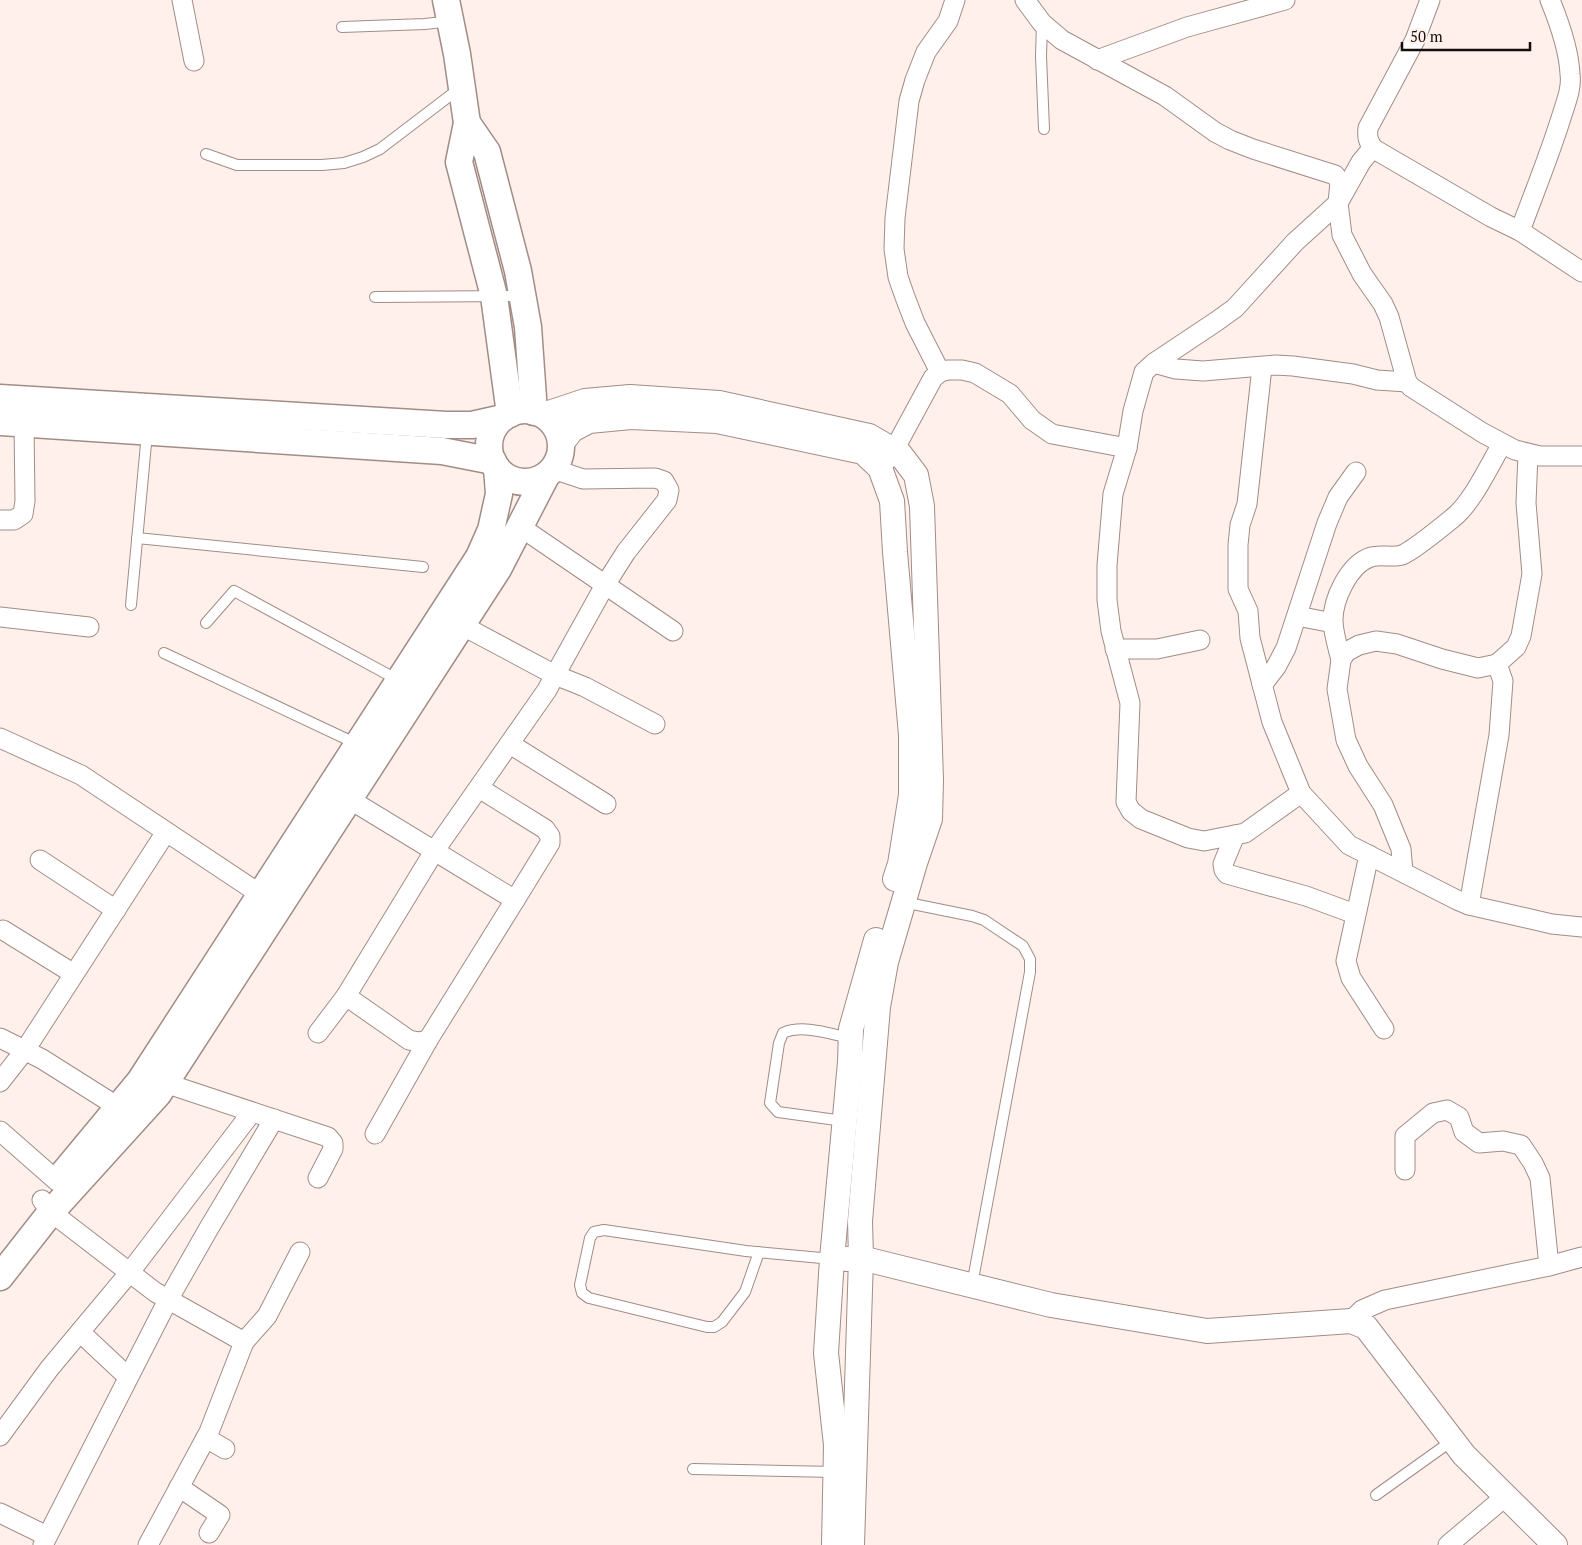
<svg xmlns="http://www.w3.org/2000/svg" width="1582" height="1545" font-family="'PT Serif',serif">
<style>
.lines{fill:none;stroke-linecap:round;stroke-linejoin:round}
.service-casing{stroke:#a28c86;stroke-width:12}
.minor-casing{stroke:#a28c86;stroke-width:21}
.tertiary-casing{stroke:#a28c86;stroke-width:26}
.secondary-casing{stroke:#a28c86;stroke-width:29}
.service{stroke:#fff;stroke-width:10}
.minor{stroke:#fff;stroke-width:19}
.tertiary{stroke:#fff;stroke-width:24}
.secondary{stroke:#fff;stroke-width:26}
</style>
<rect width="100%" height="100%" fill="#fff0ec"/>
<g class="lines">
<defs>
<g id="service">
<path d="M 1042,23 L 1041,56 L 1044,129"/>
<path d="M 342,27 L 425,24 L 451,21"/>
<path d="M 206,154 L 237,165 L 322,165 L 344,163 L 363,157 L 380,149 L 460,88"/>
<path d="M 375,297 L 521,296"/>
<path d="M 137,538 L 423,567"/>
<path d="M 131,605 L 147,433"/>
<path d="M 206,623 L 234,591 L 398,680"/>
<path d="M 164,653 L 357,744"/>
<path d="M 903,902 L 972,916 L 984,920 L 1023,946 L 1030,959 L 1030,972 L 972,1285"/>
<path d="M 844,1121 L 778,1112 L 770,1103 L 779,1043 L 783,1033 C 803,1024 830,1034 850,1038"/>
<path d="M 759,1252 L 745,1292 L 722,1322 L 714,1327 L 707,1327 L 589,1298 L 582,1293 L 580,1285 L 590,1238 L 594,1232 L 604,1230 L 746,1251 L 832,1259"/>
<path d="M 693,1469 L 835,1472"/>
<path d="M 1376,1495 L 1453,1440"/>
</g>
<g id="minor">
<path d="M 182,0 L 194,61"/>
<path d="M 1025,0 L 1042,23 L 1062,40 L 1165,96 L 1215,132 L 1230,140 L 1253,149 L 1335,175 L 1340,182 L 1338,203 L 1342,235 L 1362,274 L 1383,304 L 1389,317 L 1407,382 L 1411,387 L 1483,433 L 1515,450 L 1540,456 L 1582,456"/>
<path d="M 1430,0 L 1415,40 L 1368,128 C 1367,137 1368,142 1374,149 L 1491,217 L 1520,231 L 1582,272"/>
<path d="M 1097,60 L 1187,27 L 1285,0"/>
<path d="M 1520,231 C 1534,193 1550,154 1562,115 C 1566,102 1572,88 1570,74 C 1569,51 1559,22 1550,0"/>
<path d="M 1154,363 L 1176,369 L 1203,371 L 1275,365 L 1293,366 L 1353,374 L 1377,380 L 1407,382"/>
<path d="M 1262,367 L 1247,504 L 1240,525 L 1238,545 L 1238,589 L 1248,611 L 1250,638 L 1272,722 L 1301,793 L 1349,845 L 1457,900 L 1469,905 L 1552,924 L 1582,927"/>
<path d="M 940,372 L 915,323 L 905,297 L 898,277 L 894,249 L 895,218 L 909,101 L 915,80 L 926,52 L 948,21 L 955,0"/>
<path d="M 885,462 L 894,450 L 933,378 L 940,372 L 948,370 L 962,370 L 975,373 L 1010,394 L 1032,420 L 1052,434 L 1127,448"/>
<path d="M 553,469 L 583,479 L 655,478 L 664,481 L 669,490 L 667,500 L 626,552 L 605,585 L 555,675 L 585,687 L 655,724"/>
<path d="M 0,520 L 14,520 L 23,514 L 25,501 L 24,424"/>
<path d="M 519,526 L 673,631"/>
<path d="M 1297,616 L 1333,623"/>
<path d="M 0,617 L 89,627"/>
<path d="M 1115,649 L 1157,649 L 1200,640"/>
<path d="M 1341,660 C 1338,648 1334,635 1333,623 C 1332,600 1349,564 1371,557 C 1381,554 1392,558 1402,555 C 1414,550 1443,526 1454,517 C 1473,501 1489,466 1502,444"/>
<path d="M 1262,685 L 1276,667 L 1286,648 L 1327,523 L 1338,497 L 1356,472"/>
<path d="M 0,738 L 81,775 L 260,894"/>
<path d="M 510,744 L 606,804"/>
<path d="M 479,788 L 545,829 L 550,836 L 550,843 L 515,900"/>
<path d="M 1301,793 L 1245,833 L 1204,841 L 1188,838 L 1141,819 L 1131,811 L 1126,802 L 1130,703 L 1111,631 L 1107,600 L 1107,565 L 1113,494 L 1127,448 L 1133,411 L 1144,372 L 1154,363 L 1217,321 L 1235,308 L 1295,242 L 1338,203 L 1361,162 L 1370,151 L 1374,149"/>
<path d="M 1235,835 L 1223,864 L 1224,870 L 1227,874 L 1306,896 L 1355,914"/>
<path d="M 1369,855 L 1346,961 L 1351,978 L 1384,1029"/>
<path d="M 40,860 L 116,910"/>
<path d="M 1403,872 L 1401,849 L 1383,805 L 1358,766 L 1346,740 L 1337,689 L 1341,660 L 1346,652 L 1359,645 L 1376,641 L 1397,644 L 1442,659 L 1478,668 L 1497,664 L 1516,647 L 1521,636 L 1532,574 L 1526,503 L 1528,454"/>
<path d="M 1469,905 L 1499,735 L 1503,681 L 1497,664"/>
<path d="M 3,930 L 74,974"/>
<path d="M 346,996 L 409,1040 L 419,1042 L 428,1040 L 515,900 L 349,799"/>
<path d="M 318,1033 L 346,996 L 435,850 L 547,690 L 555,675 L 452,620"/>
<path d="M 0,1038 L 42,1059 L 118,1107"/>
<path d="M 0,1082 L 25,1050 L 166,832"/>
<path d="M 165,1083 L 328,1137 L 333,1143 L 333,1149 L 318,1178"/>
<path d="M 0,1131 L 57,1181"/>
<path d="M 375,1134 L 428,1040"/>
<path d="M 1405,1170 L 1405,1136 L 1433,1113 L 1447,1110 L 1459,1117 L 1464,1132 L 1479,1143 L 1503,1141 L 1521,1145 L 1533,1163 L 1540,1178 L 1549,1266"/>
<path d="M 42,1200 L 51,1212 L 155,1292 L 244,1342 L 209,1432 L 148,1545"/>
<path d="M 1351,1321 L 1362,1310 L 1385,1300 L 1549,1266 L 1582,1257"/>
<path d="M 80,1332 L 128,1377"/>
<path d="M 244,1342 L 267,1316 L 300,1252"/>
<path d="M 0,1436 L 49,1369 L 130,1272 L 252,1112"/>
<path d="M 206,1438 L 225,1449"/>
<path d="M 179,1487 L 220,1515 L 209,1533"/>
<path d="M 0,1513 L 47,1536"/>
<path d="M 43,1545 L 168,1300 L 209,1228 L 274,1119"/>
<path d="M 1448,1545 L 1506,1496"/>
</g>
<g id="tertiary">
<path d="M 543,415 L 585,401 L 630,397 L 719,403 L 869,436 L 900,454 L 916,475 L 922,506 L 931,780 L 930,819 L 915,863 L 886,962 L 878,1007 L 860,1221 L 861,1258 L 852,1545"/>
<path d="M 561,444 L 572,430 L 589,421 L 631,417 L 717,421 L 863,452 L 880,468 L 892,501 L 895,552 L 911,735 L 911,795 L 900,864 L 895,879"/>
<path d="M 846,1259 L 861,1258 L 1051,1305 L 1207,1331 L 1351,1321 L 1366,1327 L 1464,1455 L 1555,1545"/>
<path d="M 834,1545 L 836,1445 L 826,1353 L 832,1259 L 850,1062 L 851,1029 L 876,940"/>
</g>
<g id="secondary">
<path d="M 446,0 L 457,54 L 467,123 L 459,162 L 494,296 L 510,414"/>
<path d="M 467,123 L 487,152 L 518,271 L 528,327 L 534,412"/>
<path d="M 0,398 L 446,425 L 472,425 L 503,418"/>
<circle cx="525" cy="446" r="36"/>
<path d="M 0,422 L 442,451 L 493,461"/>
<path d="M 62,1175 L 140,1081 L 479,557 L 491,530 L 499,494 L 497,468"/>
<path d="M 0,1277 L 51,1212 L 158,1094 L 498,569 L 546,476"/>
</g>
</defs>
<use href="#service" class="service-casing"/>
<use href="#minor" class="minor-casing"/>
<use href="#tertiary" class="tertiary-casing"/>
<use href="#secondary" class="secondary-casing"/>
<use href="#service" class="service"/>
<use href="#minor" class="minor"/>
<use href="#tertiary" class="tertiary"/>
<use href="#secondary" class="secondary"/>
</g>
<path d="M1402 42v8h128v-8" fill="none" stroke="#150d0b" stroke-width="2.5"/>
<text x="1410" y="42" font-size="15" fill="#150d0b" stroke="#fff0ec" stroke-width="4" paint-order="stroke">50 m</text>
</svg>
